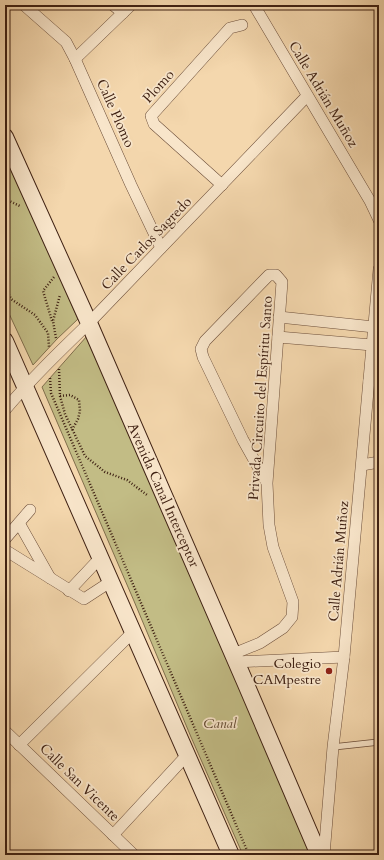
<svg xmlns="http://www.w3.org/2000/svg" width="384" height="860" font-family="Cardo,serif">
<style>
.green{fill:#c2bc85;stroke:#806e4c}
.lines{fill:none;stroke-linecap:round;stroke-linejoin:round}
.lane-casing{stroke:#6c4e3a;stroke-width:7}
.street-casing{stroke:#6c4e3a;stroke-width:12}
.secondary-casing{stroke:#3f2113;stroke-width:18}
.path{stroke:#3f2113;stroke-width:2.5;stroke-dasharray:1 2;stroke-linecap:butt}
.lane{stroke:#f8e5ca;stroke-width:5.5}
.street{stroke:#f8e5ca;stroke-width:11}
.secondary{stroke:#f8e5ca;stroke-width:16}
.poi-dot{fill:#8f2418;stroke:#f8e5ca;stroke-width:1.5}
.labels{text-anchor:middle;stroke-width:3.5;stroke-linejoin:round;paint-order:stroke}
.street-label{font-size:14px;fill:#3f2113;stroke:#f8e5ca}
.poi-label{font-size:14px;fill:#3f2113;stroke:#f8e5ca;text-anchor:end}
.park-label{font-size:14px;font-style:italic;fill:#604830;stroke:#f8e5ca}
</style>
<rect width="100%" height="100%" fill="#f4d7ad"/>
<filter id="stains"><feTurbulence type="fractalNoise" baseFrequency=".005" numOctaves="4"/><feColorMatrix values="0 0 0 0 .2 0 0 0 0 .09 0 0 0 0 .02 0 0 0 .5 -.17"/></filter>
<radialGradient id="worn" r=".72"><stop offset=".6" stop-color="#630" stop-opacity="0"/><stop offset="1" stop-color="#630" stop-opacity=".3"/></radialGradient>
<g class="green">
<path d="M 5,152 L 78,319 L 57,339 L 33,365 L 5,305 Z"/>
<path d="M 87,336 L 313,855 L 243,855 L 191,737 L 134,601 L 42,387 Z"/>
</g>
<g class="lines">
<defs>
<path id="lane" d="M 333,747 L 379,742"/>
<g id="street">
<path d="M 24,5 L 66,42 L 75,59 L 131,185 L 161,248"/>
<path d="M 113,5 L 123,13"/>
<path d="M 254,5 L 370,201 L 379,220"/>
<path d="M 75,59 L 131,5"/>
<path d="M 222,185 L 154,124 L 151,116 L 230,28 L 242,25"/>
<path d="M 279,317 L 374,327"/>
<path d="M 278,337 L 372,345"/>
<path d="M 369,381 L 379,380"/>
<path d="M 5,410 C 31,379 60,351 89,323 L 307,96"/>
<path d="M 362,465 L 379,462"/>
<path d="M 19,523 L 50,578"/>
<path d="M 5,539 L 30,510"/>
<path d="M 5,550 L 84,599 L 110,582"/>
<path d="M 69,591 L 100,558"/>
<path d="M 233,654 L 260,643 L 283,628 L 292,617 L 293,602 L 273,547 L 269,525 L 267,483 L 282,282 L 276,275 L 269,275 L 205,341 L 201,349 L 203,357 L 243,440 L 267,483"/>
<path d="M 236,662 L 344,657"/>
<path d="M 5,731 L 134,855"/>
<path d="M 19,745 L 133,632"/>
<path d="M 113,835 L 187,755"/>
<path d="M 324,855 L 333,747 L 344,657 L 379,269"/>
</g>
<g id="secondary">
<path d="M 5,137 L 89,323 L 245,682 L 319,855"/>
<path d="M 5,341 L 231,855"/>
</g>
</defs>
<use href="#lane" class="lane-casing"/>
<use href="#street" class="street-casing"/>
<use href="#secondary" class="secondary-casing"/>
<g class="path">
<path d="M 5,199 L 20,206"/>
<path d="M 5,286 L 11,299 L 35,315 L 48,333 L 49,347"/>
<path d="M 52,321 L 43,291 L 54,277"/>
<path d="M 56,338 L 53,321 L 60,295"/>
<path d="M 59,369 L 60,396 L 65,414 L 85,456 L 105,472 L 127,480 L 147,495"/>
<path d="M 50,378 L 51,393 L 249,855"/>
<path d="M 60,396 L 70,395 L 79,400 L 80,411 L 78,419 L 72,430"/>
</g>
<use href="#lane" class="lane"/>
<use href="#street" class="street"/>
<use href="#secondary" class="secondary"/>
</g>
<circle class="poi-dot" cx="329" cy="671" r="4"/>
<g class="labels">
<g class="street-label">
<text transform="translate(158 86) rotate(-48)" y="5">Plomo</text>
<text transform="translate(324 94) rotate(59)" y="5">Calle Adrián Muñoz</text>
<text transform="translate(116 113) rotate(66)" y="5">Calle Plomo</text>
<text transform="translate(146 243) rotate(-46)" y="5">Calle Carlos Sagredo</text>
<text transform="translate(260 398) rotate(-86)" y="5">Privada Circuito del Espíritu Santo</text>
<text transform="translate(164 495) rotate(66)" y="5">Avenida Canal Interceptor</text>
<text transform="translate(338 561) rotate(-85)" y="5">Calle Adrián Muñoz</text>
<text transform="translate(80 782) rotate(44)" y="5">Calle San Vicente</text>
</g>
<g class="poi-label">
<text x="321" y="668">Colegio<tspan x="321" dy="16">CAMpestre</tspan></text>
</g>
<g class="park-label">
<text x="220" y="728">Canal</text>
</g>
</g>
<rect width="384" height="860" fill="none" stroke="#f4d7ad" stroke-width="20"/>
<rect x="6" y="6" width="372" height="848" fill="none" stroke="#3f2113" stroke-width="2"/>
<rect x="10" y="10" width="364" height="840" fill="none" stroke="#3f2113"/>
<rect width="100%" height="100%" filter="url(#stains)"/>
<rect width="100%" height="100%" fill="url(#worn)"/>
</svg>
